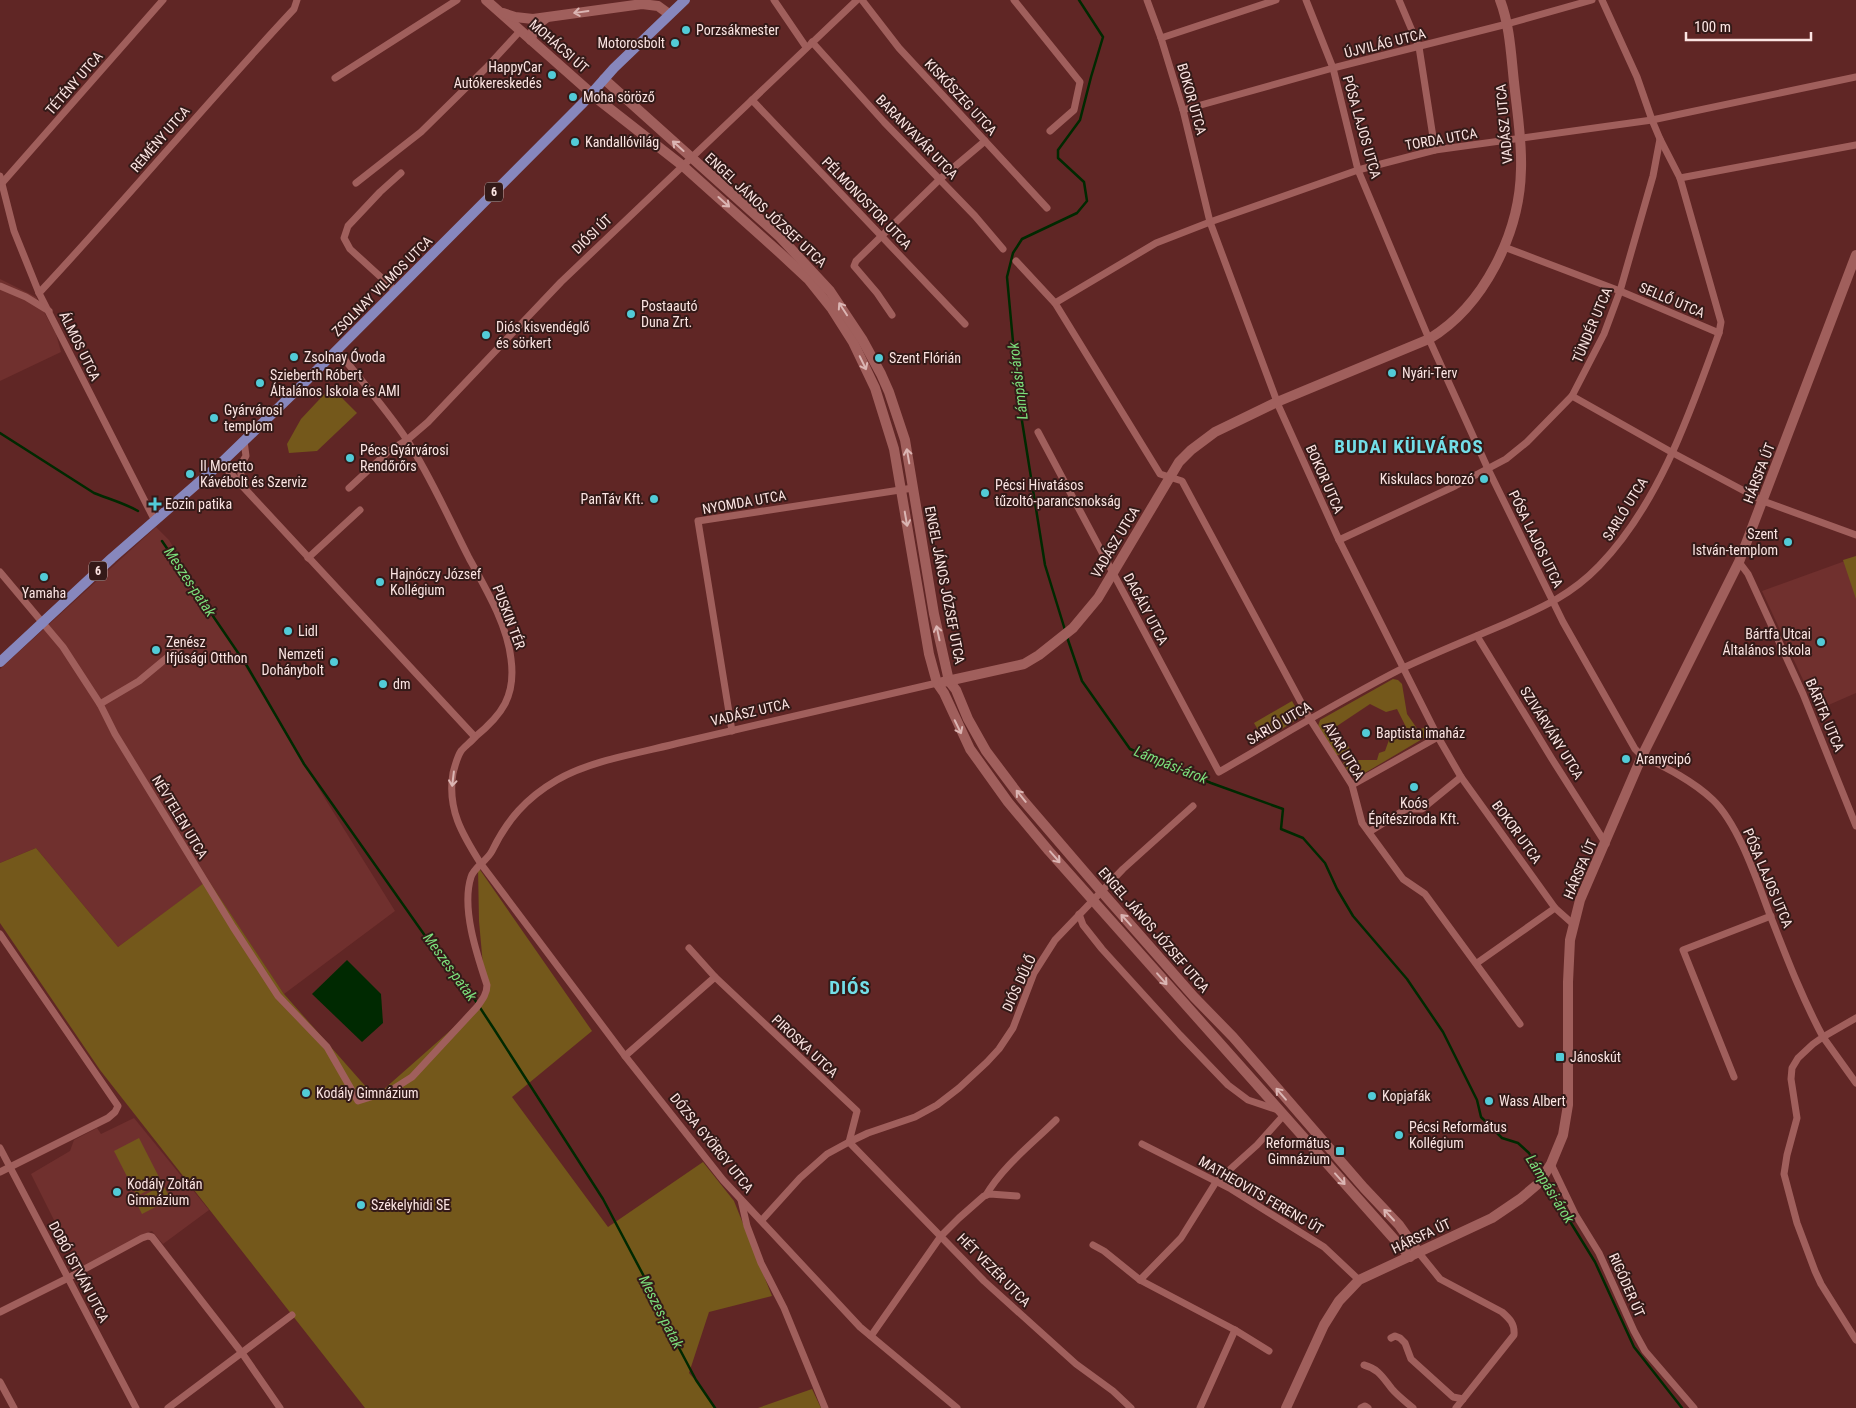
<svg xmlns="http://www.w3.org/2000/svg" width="1856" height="1408" font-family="'Roboto Condensed',sans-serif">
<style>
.built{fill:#70302e}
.green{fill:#74581b}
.water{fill:#002901}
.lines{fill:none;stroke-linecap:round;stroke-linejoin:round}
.stream{stroke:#002901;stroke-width:2.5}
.street{stroke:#a05f5c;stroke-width:7}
.secondary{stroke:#a05f5c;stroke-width:10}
.primary{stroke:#8787bd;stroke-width:10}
.oneway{stroke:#dbb5b3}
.poi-dot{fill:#52cbd7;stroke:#341a18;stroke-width:2}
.labels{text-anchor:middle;stroke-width:4;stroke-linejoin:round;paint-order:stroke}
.shield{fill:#341a18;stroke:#bfa7a5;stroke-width:1}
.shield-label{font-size:12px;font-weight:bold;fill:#fbe4e2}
.poi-label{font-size:14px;fill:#fbe4e2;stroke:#341a18;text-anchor:start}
.street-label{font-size:14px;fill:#fbe4e2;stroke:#341a18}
.water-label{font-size:15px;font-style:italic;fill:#7cdf7b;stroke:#341a18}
.district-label{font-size:19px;font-weight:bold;letter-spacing:1px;fill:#73dee8;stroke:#341a18}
</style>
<rect width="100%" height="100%" fill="#602625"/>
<g class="built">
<path d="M 0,279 L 36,297 L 56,334 L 61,352 L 0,381 Z"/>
<path d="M 156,527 L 169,540 L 324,797 L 395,911 L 284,994 L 208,881 L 118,947 L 36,848 L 0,863 L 0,669 Z"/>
<path d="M 1856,557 L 1856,693 L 1817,710 L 1762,591 Z"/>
<path d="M 134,1118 L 209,1210 L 163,1244 L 152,1231 L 148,1232 L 79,1270 L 31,1174 L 70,1151 L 74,1140 L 97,1128 L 101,1134 Z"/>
</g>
<g class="green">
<path d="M 331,387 L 357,413 L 317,451 L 289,453 L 287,444 L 301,419 Z"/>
<path d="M 1856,556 L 1856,599 L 1843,560 Z"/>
<path d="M 1393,679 L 1398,680 L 1402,684 L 1407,714 L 1418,730 L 1426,727 L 1427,731 L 1424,738 L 1358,777 L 1349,773 L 1343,763 L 1354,757 L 1356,760 L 1377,760 L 1379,753 L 1385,751 L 1389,740 L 1407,729 L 1397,709 L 1386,712 L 1370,704 L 1331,730 L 1338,747 L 1347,744 L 1350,749 L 1336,756 L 1318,726 L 1320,720 Z"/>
<path d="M 1292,701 L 1301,717 L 1264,740 L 1254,723 Z"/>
<path d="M 36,848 L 118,947 L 208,880 L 284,994 L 375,1097 L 486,999 L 479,921 L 478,867 L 592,1031 L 512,1097 L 608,1227 L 703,1162 L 734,1201 L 772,1296 L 709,1312 L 689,1373 L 702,1388 L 715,1408 L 365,1408 L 100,1070 L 0,923 L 0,863 Z"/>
<path d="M 139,1138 L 162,1183 L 137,1196 L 114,1151 Z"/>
<path d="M 163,1185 L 171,1199 L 142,1214 L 135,1200 Z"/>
<path d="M 812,1389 L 821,1408 L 758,1408 Z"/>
</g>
<path class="water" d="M 347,960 L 381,994 L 383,1023 L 362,1042 L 312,994 Z"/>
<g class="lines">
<g class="stream">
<path d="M 0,433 L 94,493 C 109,499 124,503 138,511"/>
<path d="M 162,541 L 247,666 L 304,764 L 440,957 L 473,997 L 494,1029 L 603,1199 L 666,1318 L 678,1346 L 696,1380 L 715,1408"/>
<path d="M 1065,630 L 1045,565 L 1018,396 L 1007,277 L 1013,253 L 1022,239 L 1077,213 L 1087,201 L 1084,182 L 1058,158 L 1058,150 L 1080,120 L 1091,77 L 1103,37 L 1079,0"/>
<path d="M 1067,637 L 1082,681 L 1130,749 L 1211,783 L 1283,809 L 1281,829 L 1303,838 L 1325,863 L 1337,889 L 1353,916 L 1407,979 L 1443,1032 L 1477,1100 L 1481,1117 L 1502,1138 L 1518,1143 L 1529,1153 L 1541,1174"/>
<path d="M 1545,1181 L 1595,1262 L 1634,1347 L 1682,1408"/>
</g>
<g class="street">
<path d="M 774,0 L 806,47"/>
<path d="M 862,0 L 899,48 L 1047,208"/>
<path d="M 1014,0 L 1080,82 L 1074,110 L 1050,131"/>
<path d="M 1147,0 L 1161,38 L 1183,110 L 1210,222 L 1279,407 L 1339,540 L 1438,737 L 1461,777 L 1555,908 L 1573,924"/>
<path d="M 1306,0 L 1333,68 L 1358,170 L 1429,339 L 1488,469 L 1563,622 L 1635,749 L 1642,756 C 1667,768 1693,781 1713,800 C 1739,825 1757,881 1770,915 C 1786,956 1802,998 1823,1037 L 1813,1044 L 1798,1058 L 1792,1068 L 1791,1079 L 1797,1118 L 1787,1155 L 1784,1174 L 1797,1223 L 1815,1271 L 1821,1284 L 1856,1340"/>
<path d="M 1399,0 L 1419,47 L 1435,150"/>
<path d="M 1161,38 L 1276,0"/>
<path d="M 812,42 L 884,122 L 975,216 L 1003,249"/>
<path d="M 335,78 L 457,0"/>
<path d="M 752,100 L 965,324"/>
<path d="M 1183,110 L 1333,68 L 1507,24 L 1592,0"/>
<path d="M 0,176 L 14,231 L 39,293 L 155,521"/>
<path d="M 1680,178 L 1856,145"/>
<path d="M 3,182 L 163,0"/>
<path d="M 356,183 L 421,132 L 486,68 L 520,31"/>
<path d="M 1504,247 L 1620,291 L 1719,333"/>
<path d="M 1016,261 L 1055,303 L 1160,474 L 1182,481 L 1310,719 L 1352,785 L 1362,823 L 1403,879 L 1425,894 L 1520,1024"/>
<path d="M 0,286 L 26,297 L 49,311"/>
<path d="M 396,291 L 350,249 L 344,238 L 348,226 L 380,192 L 401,173"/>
<path d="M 39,293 C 126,200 207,102 294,9 L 297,0"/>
<path d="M 1055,303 L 1156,243 L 1210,222 L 1358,170 L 1435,150 L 1652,120 L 1856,77"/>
<path d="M 892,315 L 877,293 L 854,266 L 856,261 L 940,179 L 985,141"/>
<path d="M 1572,396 L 1673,453 L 1763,501 L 1856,535"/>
<path d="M 1038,432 L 1219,772 C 1280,737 1340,700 1403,668 C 1437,652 1472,638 1507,623 C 1543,607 1571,595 1599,566 C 1659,504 1690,413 1719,333 L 1721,322 L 1680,178 L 1660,139"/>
<path d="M 244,441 L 246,456 C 239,466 239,474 245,486"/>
<path d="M 221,463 L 475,737 C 502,715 516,696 511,659 C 507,624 486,589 469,558 C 449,519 431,477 407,440 C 387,410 360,379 337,350"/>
<path d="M 349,488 L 390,450 L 407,440 L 428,422 L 561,282 L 857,0"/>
<path d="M 1339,540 L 1455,486 L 1506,459 L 1527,442 L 1572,396 L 1604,334 L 1620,291 L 1653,176 L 1660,139 L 1652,120 L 1637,77 L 1602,0"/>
<path d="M 308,558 L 360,510"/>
<path d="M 1739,562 L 1748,574 L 1803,694 L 1856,826"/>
<path d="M 0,572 L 63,647 L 100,704 L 115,734 L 233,927 L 278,996 L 327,1047 L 358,1101 L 390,1091 L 412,1077 L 477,1007 C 482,1000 487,994 487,985 C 477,955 461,908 471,877 C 474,867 487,861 492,851 C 507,820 526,798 557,780 C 591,760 644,752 683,742 C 768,722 852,703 937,683"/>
<path d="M 1477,636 L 1552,759 L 1606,844"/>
<path d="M 100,704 L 139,681 L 181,646"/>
<path d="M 732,731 L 698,521 L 913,488"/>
<path d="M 475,737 C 471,742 465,746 461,751 C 457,757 455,766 453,773 C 447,809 462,834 481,864 L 625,1056 L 723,1180 L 860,1327 L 957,1408"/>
<path d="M 1352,785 L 1438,737"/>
<path d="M 1369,832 L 1406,809 L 1422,809 L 1461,777"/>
<path d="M 1079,914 L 1083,925 L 1102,949 L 1180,1035 L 1228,1085 L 1248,1100 L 1278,1110"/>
<path d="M 0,934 L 118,1106 L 115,1112 L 108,1118 L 0,1172"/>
<path d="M 689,948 L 715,977"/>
<path d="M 1477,963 L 1555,908"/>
<path d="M 1856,1018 L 1823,1037 L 1856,1083"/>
<path d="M 625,1056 L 715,977 L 857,1111 L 849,1142 L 827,1154 L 800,1178 L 762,1220"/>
<path d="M 1734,1077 L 1683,950 L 1771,916"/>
<path d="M 1142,1144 L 1231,1189 L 1324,1247 L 1359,1280"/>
<path d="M 0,1148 L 136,1408"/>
<path d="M 1551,1164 L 1575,1214 L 1599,1253 L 1634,1331 L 1645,1351 L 1694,1408"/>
<path d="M 986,1195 C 1003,1166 1032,1144 1056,1120"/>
<path d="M 741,1200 L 747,1226 L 761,1263 L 784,1308 L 825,1408"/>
<path d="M 1093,1245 L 1104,1251 L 1140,1280 L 1235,1330 L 1269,1351"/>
<path d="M 1419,1253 L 1440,1279 L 1502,1312 C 1510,1319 1515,1324 1514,1335 L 1456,1408"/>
<path d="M 1140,1280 L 1181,1238 L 1216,1182 L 1257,1145 L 1283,1116"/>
<path d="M 0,1312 L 68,1278 L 142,1238 L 148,1236 L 152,1237 L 242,1353 L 280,1408"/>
<path d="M 871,1336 L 941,1236 L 959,1218 L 984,1196 L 990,1194 L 1017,1196"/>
<path d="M 1391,1338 L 1395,1336 L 1400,1338 L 1405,1343 L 1411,1359 L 1453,1397 L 1463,1399"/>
<path d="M 1364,1365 C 1379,1369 1383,1378 1392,1389 C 1398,1396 1406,1402 1413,1408"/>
<path d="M 0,1382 L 14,1408"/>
<path d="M 168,1408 L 292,1315"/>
<path d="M 1131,1408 L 1113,1391 L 1076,1364 L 984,1281 L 849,1142 L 868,1133 L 915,1117 L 937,1105 L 959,1088 L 987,1062 L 999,1049 L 1013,1028 L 1034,973 L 1055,940 L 1123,869 L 1193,806"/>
<path d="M 1200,1408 L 1235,1330"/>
<path d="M 1361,1408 L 1365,1406 L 1368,1408"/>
</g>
<g class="secondary">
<path d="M 486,0 L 600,101 L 683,166 L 780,253 L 808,279 L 832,309 L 853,342 L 875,388 L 894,449 L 929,654 L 937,683 L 944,693 L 970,749 L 1008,802 L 1049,851 L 1410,1257"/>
<path d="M 503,13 L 515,17 L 533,19 L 642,4 L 658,6 L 669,14"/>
<path d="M 531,40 L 534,27 L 546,18"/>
<path d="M 604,79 L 780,237 L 830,291 L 862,339 L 881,374 L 889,392 L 905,440 L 934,614 L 949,681 L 956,690 L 968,719 L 986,751 L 1022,799 L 1101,891 L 1194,997 L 1233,1037 L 1364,1188 L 1399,1225 L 1419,1253"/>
<path d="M 943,682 L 1024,664 L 1039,655 L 1073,628 L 1098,598 L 1179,462 L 1191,450 L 1215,432 L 1277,402 L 1429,339 C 1484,306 1520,233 1521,169 C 1522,140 1517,111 1514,82 C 1511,55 1510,26 1500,0"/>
<path d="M 1286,1408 L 1324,1325 L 1339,1301 L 1359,1280 L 1492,1218 L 1520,1199 L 1539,1183 L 1551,1164 L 1563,1135 L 1568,1105 L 1568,982 L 1570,940 L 1580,900 L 1642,756 L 1739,562 L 1856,255"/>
</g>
<path class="primary" d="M 0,662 L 112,558 L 221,463 L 301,386 L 583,103 L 614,68 L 685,0"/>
</g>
<defs><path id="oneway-shaft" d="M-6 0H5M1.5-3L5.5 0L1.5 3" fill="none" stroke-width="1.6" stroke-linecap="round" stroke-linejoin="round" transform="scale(1.25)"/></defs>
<g class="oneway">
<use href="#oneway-shaft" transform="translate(581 12) rotate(172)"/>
<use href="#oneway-shaft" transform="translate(678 146) rotate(-138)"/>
<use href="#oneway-shaft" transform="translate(724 202) rotate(42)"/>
<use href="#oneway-shaft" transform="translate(843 309) rotate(-123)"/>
<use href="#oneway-shaft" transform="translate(863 363) rotate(64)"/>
<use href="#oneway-shaft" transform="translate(908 456) rotate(-100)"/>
<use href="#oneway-shaft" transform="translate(906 519) rotate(80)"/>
<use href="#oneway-shaft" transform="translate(938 633) rotate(-102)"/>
<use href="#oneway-shaft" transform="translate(958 727) rotate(64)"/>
<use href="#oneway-shaft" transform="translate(453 779) rotate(97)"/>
<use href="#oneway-shaft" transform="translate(1021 796) rotate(-129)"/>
<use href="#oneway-shaft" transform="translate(1055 857) rotate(49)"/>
<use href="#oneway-shaft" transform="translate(1126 920) rotate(-132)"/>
<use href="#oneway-shaft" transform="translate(1162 979) rotate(49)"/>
<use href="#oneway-shaft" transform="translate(1281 1094) rotate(-131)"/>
<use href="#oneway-shaft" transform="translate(1340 1179) rotate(48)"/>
<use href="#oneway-shaft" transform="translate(1389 1215) rotate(-133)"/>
</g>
<g class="poi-dot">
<circle cx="686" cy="30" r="5"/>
<circle cx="675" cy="43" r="5"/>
<circle cx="552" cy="75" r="5"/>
<circle cx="573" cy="97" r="5"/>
<circle cx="575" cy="142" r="5"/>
<circle cx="631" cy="314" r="5"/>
<circle cx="486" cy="335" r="5"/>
<circle cx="294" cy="357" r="5"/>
<circle cx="879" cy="358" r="5"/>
<circle cx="1392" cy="373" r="5"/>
<circle cx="260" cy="383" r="5"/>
<circle cx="214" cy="418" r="5"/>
<circle cx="350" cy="458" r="5"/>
<circle cx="190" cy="474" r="5"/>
<circle cx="1484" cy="479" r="5"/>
<circle cx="985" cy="493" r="5"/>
<circle cx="654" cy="499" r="5"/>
<path d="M152.5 496.5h5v5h5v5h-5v5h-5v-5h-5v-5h5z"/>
<circle cx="1788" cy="542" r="5"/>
<circle cx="44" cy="577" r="5"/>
<circle cx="380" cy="582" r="5"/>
<circle cx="288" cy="631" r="5"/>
<circle cx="1821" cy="642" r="5"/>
<circle cx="156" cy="650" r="5"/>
<circle cx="334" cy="662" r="5"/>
<circle cx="383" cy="684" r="5"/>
<circle cx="1366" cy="733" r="5"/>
<circle cx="1626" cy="759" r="5"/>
<circle cx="1414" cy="787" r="5"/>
<rect x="1555" y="1052" width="10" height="10" rx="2.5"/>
<circle cx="306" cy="1093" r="5"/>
<circle cx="1372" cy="1096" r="5"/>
<circle cx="1489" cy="1101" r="5"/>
<circle cx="1399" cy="1135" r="5"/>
<rect x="1335" y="1146" width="10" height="10" rx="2.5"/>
<circle cx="117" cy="1192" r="5"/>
<circle cx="361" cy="1205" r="5"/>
</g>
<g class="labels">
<g class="shield">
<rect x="485" y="182.5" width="18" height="19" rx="4"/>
<rect x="89" y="561.5" width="18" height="19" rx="4"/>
</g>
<g class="shield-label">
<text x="494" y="196">6</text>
<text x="98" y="575">6</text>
</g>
<g class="poi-label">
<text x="696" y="35">Porzsákmester</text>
<text x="665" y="48" text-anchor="end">Motorosbolt</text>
<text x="542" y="72" text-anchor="end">HappyCar<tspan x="542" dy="16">Autókereskedés</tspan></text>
<text x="583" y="102">Moha söröző</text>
<text x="585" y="147">Kandallóvilág</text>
<text x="641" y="311">Postaautó<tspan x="641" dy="16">Duna Zrt.</tspan></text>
<text x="496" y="332">Diós kisvendéglő<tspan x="496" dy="16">és sörkert</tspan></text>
<text x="304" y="362">Zsolnay Óvoda</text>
<text x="889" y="363">Szent Flórián</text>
<text x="1402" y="378">Nyári-Terv</text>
<text x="270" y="380">Szieberth Róbert<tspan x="270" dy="16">Általános Iskola és AMI</tspan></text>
<text x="224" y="415">Gyárvárosi<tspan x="224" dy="16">templom</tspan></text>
<text x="360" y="455">Pécs Gyárvárosi<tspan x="360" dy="16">Rendőrőrs</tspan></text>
<text x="200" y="471">Il Moretto<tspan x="200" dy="16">Kávébolt és Szerviz</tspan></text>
<text x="1474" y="484" text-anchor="end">Kiskulacs borozó</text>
<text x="995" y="490">Pécsi Hivatásos<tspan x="995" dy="16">tűzoltó-parancsnokság</tspan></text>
<text x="644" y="504" text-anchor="end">PanTáv Kft.</text>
<text x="165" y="509">Eozin patika</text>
<text x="1778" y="539" text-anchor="end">Szent<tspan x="1778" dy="16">István-templom</tspan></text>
<text x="390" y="579">Hajnóczy József<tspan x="390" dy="16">Kollégium</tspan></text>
<text x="44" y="598" text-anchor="middle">Yamaha</text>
<text x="298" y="636">Lidl</text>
<text x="1811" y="639" text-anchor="end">Bártfa Utcai<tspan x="1811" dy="16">Általános Iskola</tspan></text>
<text x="166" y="647">Zenész<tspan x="166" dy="16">Ifjúsági Otthon</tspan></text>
<text x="324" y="659" text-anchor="end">Nemzeti<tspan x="324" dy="16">Dohánybolt</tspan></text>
<text x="393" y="689">dm</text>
<text x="1376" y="738">Baptista imaház</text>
<text x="1636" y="764">Aranycipó</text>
<text x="1414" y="808" text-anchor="middle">Koós<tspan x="1414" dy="16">Építésziroda Kft.</tspan></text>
<text x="1570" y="1062">Jánoskút</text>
<text x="316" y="1098">Kodály Gimnázium</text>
<text x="1382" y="1101">Kopjafák</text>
<text x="1499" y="1106">Wass Albert</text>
<text x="1409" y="1132">Pécsi Református<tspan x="1409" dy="16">Kollégium</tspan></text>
<text x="1330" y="1148" text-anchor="end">Református<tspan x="1330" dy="16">Gimnázium</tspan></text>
<text x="127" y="1189">Kodály Zoltán<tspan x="127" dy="16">Gimnázium</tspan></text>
<text x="371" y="1210">Székelyhidi SE</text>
</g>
<g class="street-label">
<text transform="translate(1385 43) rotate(-14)" y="5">ÚJVILÁG UTCA</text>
<text transform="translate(559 46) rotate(41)" y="5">MOHÁCSI ÚT</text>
<text transform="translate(74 83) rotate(-49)" y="5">TÉTÉNY UTCA</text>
<text transform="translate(961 97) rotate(47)" y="5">KISKŐSZEG UTCA</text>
<text transform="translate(1192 99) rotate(74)" y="5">BOKOR UTCA</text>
<text transform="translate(1504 124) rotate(-95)" y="5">VADÁSZ UTCA</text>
<text transform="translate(1362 127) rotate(74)" y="5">PÓSA LAJOS UTCA</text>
<text transform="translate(917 137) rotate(46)" y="5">BARANYAVÁR UTCA</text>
<text transform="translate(160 139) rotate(-49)" y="5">REMÉNY UTCA</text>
<text transform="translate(1441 139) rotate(-10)" y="5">TORDA UTCA</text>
<text transform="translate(867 203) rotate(46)" y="5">PÉLMONOSTOR UTCA</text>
<text transform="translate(766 210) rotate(43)" y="5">ENGEL JÁNOS JÓZSEF UTCA</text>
<text transform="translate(592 234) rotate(-44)" y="5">DIÓSI ÚT</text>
<text transform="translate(382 286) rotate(-45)" y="5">ZSOLNAY VILMOS UTCA</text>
<text transform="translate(1672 300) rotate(23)" y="5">SELLŐ UTCA</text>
<text transform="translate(1592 325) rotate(-67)" y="5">TÜNDÉR UTCA</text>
<text transform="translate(80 346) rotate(64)" y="5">ÁLMOS UTCA</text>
<text transform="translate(1759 473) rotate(-69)" y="5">HÁRSFA ÚT</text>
<text transform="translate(1325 479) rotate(66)" y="5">BOKOR UTCA</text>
<text transform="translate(744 502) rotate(-10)" y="5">NYOMDA UTCA</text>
<text transform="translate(1625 509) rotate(-58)" y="5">SARLÓ UTCA</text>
<text transform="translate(1536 539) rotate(64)" y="5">PÓSA LAJOS UTCA</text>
<text transform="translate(1115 542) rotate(-59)" y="5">VADÁSZ UTCA</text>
<text transform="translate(945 585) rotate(79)" y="5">ENGEL JÁNOS JÓZSEF UTCA</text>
<text transform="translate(1146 609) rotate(62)" y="5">DAGÁLY UTCA</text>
<text transform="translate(509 617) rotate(69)" y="5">PUSKIN TÉR</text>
<text transform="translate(750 712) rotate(-13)" y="5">VADÁSZ UTCA</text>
<text transform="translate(1825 715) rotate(67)" y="5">BÁRTFA UTCA</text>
<text transform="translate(1279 723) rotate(-30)" y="5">SARLÓ UTCA</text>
<text transform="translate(1552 733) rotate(58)" y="5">SZIVÁRVÁNY UTCA</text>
<text transform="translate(1344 751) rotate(59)" y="5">AVAR UTCA</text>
<text transform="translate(180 817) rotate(59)" y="5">NÉVTELEN UTCA</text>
<text transform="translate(1517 832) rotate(54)" y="5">BOKOR UTCA</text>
<text transform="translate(1580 869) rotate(-67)" y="5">HÁRSFA ÚT</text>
<text transform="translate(1768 878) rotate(67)" y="5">PÓSA LAJOS UTCA</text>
<text transform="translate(1154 930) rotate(49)" y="5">ENGEL JÁNOS JÓZSEF UTCA</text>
<text transform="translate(1019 983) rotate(-65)" y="5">DIÓS DŰLŐ</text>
<text transform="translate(805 1046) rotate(43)" y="5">PIROSKA UTCA</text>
<text transform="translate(712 1143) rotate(51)" y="5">DÓZSA GYÖRGY UTCA</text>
<text transform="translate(1261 1195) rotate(30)" y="5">MATHEOVITS FERENC ÚT</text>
<text transform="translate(1421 1236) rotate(-25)" y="5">HÁRSFA ÚT</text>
<text transform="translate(994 1270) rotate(45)" y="5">HÉT VEZÉR UTCA</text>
<text transform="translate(79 1272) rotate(62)" y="5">DOBÓ ISTVÁN UTCA</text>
<text transform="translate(1627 1285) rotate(66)" y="5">RIGÓDER ÚT</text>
</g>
<g class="water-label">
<text transform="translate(1018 381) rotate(-97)" y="5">Lámpási-árok</text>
<text transform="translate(190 582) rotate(56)" y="5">Meszes-patak</text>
<text transform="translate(1171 765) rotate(22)" y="5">Lámpási-árok</text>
<text transform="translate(450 967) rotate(54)" y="5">Meszes-patak</text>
<text transform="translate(1550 1189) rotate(58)" y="5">Lámpási-árok</text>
<text transform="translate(661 1312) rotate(63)" y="5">Meszes-patak</text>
</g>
<g class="district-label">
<text x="1409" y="453">BUDAI KÜLVÁROS</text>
<text x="850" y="994">DIÓS</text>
</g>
</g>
<path d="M1686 32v8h125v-8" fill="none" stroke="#fbe4e2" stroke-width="2.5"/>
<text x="1694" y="32" font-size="15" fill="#fbe4e2" stroke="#341a18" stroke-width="4" paint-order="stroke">100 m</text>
</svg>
